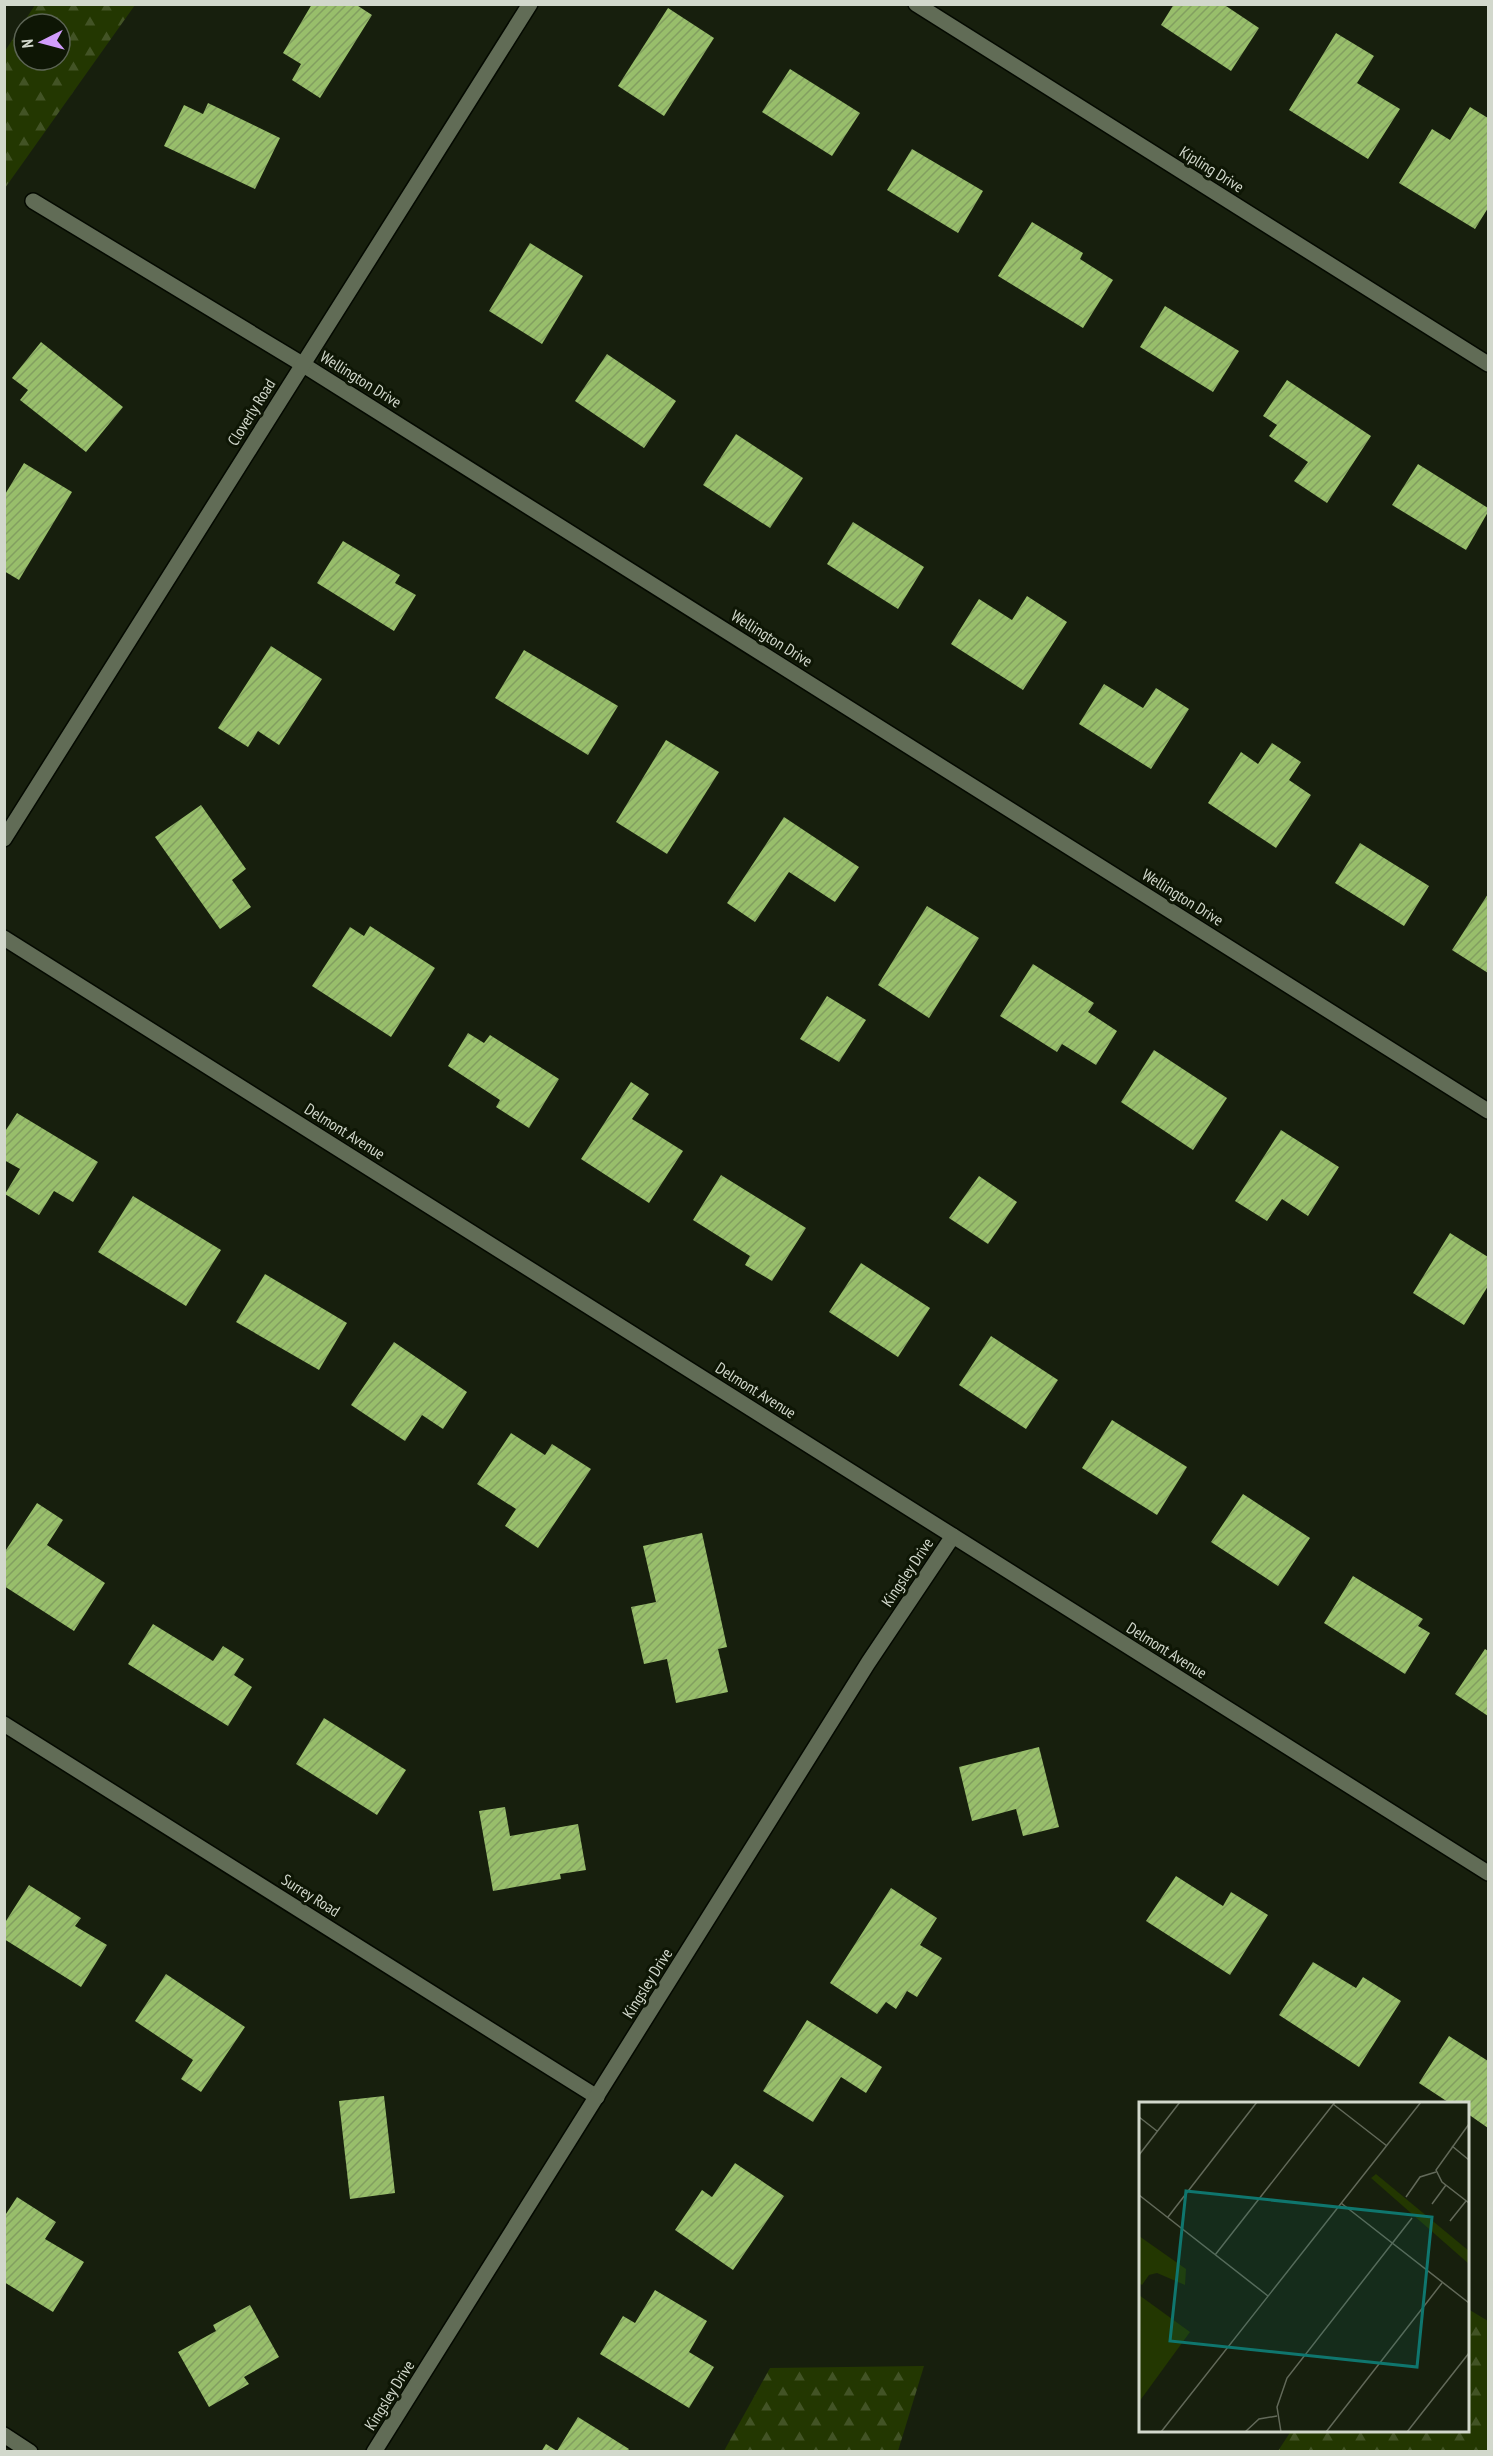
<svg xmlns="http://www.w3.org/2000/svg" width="1493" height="2456" font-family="'PT Sans Narrow',sans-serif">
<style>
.forest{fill:url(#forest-firs);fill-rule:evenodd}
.building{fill:url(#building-hatch)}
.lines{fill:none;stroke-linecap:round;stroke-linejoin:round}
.minor-casing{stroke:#040900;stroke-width:18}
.tertiary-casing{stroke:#040900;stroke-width:18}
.minor{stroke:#616c56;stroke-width:15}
.tertiary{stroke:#616c56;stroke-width:15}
.labels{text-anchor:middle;stroke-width:6;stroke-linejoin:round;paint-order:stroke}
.street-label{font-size:16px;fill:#d2d8cc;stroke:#0e1605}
.inset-road{fill:none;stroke:#626959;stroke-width:1.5}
.view{fill:#0f766e;fill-opacity:0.15;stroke:#0f766e;stroke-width:3}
.inset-edge{fill:none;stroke:#d2d8cc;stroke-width:3}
</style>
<defs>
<pattern id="forest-firs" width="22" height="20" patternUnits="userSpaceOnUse" patternTransform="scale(1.5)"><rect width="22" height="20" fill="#233701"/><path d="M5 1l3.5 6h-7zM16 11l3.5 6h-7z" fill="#425325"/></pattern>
<pattern id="building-hatch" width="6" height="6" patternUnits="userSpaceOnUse" patternTransform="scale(1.5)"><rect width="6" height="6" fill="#98be6b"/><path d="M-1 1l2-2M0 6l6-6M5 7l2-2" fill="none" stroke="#829f60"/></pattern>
</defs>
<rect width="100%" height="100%" fill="#171f0d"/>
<g class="forest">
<path d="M 35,5 L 135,5 L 5,188 L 5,51 ZM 24,24 L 60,24 L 60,60 L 24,60 Z"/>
<path d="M 1468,2309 L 1488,2321 L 1488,2451 L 1278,2451 L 1291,2431 L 1468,2430 Z"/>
<path d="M 924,2366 L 898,2451 L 724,2451 L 770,2368 Z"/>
</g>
<g class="building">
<path d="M 312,4 L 355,4 L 372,15 L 320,98 L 292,80 L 301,64 L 283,53 Z"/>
<path d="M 1174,4 L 1223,4 L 1259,28 L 1231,71 L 1161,25 Z"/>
<path d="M 668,8 L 714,38 L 664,116 L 618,86 Z"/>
<path d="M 1336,33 L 1374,56 L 1357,83 L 1400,109 L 1368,159 L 1289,110 Z"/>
<path d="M 790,69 L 860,113 L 832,156 L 762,112 Z"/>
<path d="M 208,103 L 280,138 L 255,189 L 164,146 L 184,105 L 203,114 Z"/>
<path d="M 1470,107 L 1488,118 L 1488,208 L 1475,229 L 1399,183 L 1432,129 L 1450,140 Z"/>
<path d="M 912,149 L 983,191 L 958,233 L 887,190 Z"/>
<path d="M 1032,222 L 1083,253 L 1080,259 L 1113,280 L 1083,328 L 998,276 Z"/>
<path d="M 530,243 L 583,276 L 542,344 L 489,311 Z"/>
<path d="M 1165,306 L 1239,351 L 1213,392 L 1140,347 Z"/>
<path d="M 41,342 L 123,407 L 86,452 L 20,400 L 28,390 L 12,378 Z"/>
<path d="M 607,354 L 676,401 L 644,448 L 575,401 Z"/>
<path d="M 1287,380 L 1371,436 L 1327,503 L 1294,481 L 1308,462 L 1269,436 L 1277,425 L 1263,416 Z"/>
<path d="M 736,434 L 803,478 L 770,528 L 703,485 Z"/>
<path d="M 24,463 L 72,492 L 19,580 L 4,571 L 4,496 Z"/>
<path d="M 1418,464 L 1488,508 L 1488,512 L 1466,550 L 1392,505 Z"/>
<path d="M 853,522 L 924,567 L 898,609 L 827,564 Z"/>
<path d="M 343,541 L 400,575 L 395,583 L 416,595 L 394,631 L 317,583 Z"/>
<path d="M 1027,596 L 1067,622 L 1023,690 L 951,644 L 979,599 L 1012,620 Z"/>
<path d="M 271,646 L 322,679 L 279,745 L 258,731 L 248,747 L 218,728 Z"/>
<path d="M 524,650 L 618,706 L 588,755 L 495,698 Z"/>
<path d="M 1104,684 L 1143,708 L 1156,688 L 1189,709 L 1151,769 L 1079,724 Z"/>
<path d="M 666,740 L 719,772 L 667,854 L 616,822 Z"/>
<path d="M 1272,743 L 1301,762 L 1289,780 L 1311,795 L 1276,848 L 1208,803 L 1241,752 L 1258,764 Z"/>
<path d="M 201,805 L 246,869 L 232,880 L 251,907 L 220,929 L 155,837 Z"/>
<path d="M 784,817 L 859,867 L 835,902 L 789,872 L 755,922 L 727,903 Z"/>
<path d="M 1360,843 L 1429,886 L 1404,926 L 1335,883 Z"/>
<path d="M 1488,894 L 1488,973 L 1452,950 Z"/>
<path d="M 927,906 L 979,938 L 929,1018 L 878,985 Z"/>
<path d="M 370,926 L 435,968 L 391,1037 L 312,986 L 350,927 L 364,936 Z"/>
<path d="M 1033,964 L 1094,1003 L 1088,1012 L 1117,1031 L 1096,1065 L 1062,1044 L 1057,1052 L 1000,1016 Z"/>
<path d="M 827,996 L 866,1020 L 839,1062 L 800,1039 Z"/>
<path d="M 468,1033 L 484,1043 L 490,1035 L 559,1079 L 529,1128 L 496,1107 L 500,1100 L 448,1066 Z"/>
<path d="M 1154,1050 L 1227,1098 L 1193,1150 L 1121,1102 Z"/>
<path d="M 631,1082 L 649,1094 L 632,1119 L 683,1151 L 649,1203 L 581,1159 Z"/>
<path d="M 17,1113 L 98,1162 L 73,1202 L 54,1191 L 39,1215 L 5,1194 L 20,1169 L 4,1160 L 4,1133 Z"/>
<path d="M 1281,1130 L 1339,1167 L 1308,1216 L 1282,1199 L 1267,1221 L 1235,1201 Z"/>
<path d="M 721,1175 L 806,1228 L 772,1281 L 745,1265 L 750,1256 L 693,1220 Z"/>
<path d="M 979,1176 L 1017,1202 L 988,1244 L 949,1218 Z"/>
<path d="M 133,1196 L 221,1250 L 186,1306 L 98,1252 Z"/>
<path d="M 1450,1233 L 1488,1257 L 1488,1286 L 1464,1325 L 1413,1293 Z"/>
<path d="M 861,1263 L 930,1308 L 898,1357 L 829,1312 Z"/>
<path d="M 265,1274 L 347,1323 L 319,1370 L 236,1322 Z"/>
<path d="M 991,1336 L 1058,1380 L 1026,1429 L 959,1385 Z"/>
<path d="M 394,1342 L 467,1392 L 443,1429 L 422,1415 L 405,1441 L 351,1405 Z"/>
<path d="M 1112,1420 L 1187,1467 L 1157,1515 L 1082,1468 Z"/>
<path d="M 511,1433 L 545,1455 L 552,1444 L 591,1469 L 538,1548 L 505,1526 L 516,1509 L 477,1484 Z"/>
<path d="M 1243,1494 L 1310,1538 L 1278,1586 L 1211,1542 Z"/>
<path d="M 37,1503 L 63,1520 L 47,1545 L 105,1583 L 74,1631 L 4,1586 L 4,1553 Z"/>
<path d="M 702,1533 L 727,1647 L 718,1649 L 728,1692 L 676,1703 L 667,1659 L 644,1664 L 631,1607 L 656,1602 L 643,1546 Z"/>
<path d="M 1353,1576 L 1423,1619 L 1418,1626 L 1430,1633 L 1405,1674 L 1324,1623 Z"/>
<path d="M 153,1624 L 213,1661 L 223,1646 L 244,1659 L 234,1675 L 252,1687 L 228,1726 L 128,1664 Z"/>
<path d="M 1485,1649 L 1488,1651 L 1488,1716 L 1455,1694 Z"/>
<path d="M 324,1718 L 406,1770 L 377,1815 L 296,1764 Z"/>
<path d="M 1039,1747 L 1059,1827 L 1023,1836 L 1016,1809 L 972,1821 L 959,1767 Z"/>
<path d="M 505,1807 L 510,1836 L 578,1824 L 586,1870 L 560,1874 L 561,1879 L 493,1891 L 479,1811 Z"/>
<path d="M 1176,1876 L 1223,1906 L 1231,1892 L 1268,1915 L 1230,1975 L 1146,1921 Z"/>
<path d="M 29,1885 L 81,1918 L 75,1926 L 107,1945 L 81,1987 L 4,1939 L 4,1924 Z"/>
<path d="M 891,1888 L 937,1918 L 920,1945 L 942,1958 L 917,1997 L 907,1991 L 896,2009 L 886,2002 L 877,2014 L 830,1983 Z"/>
<path d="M 1313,1962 L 1356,1988 L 1363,1977 L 1401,2001 L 1359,2067 L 1279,2015 Z"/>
<path d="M 166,1974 L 245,2027 L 201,2092 L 181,2079 L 193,2060 L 135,2021 Z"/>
<path d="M 807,2020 L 882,2067 L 866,2093 L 841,2077 L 813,2122 L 763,2091 Z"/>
<path d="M 1449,2036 L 1488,2061 L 1488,2128 L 1468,2114 L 1468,2104 L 1451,2104 L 1419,2083 Z"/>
<path d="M 384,2096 L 395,2193 L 350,2199 L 339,2101 Z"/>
<path d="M 735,2163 L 784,2196 L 733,2270 L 675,2230 L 702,2190 L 712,2197 Z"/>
<path d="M 17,2197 L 56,2222 L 45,2239 L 84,2262 L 53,2312 L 4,2282 L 4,2217 Z"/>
<path d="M 655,2290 L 707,2321 L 689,2352 L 714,2367 L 689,2408 L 600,2354 L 623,2316 L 635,2323 Z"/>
<path d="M 250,2305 L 279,2357 L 244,2377 L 249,2384 L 209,2407 L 178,2352 L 216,2331 L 213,2325 Z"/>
<path d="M 578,2417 L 629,2449 L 627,2452 L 541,2452 L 546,2444 L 557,2451 Z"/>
</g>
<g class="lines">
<defs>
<g id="minor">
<path d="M 916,4 L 1488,364"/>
<path d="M 33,201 L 302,364 L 1488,1111"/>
<path d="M 4,839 L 530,4"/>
<path d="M 4,1724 L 597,2097"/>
<path d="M 4,2435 L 30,2452"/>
<path d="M 374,2452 L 868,1663 L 953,1536"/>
</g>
<path id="tertiary" d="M 4,938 L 1488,1873"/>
</defs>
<use href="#minor" class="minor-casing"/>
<use href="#tertiary" class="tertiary-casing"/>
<use href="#minor" class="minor"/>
<use href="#tertiary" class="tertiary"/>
</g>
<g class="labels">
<g class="street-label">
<text transform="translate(1212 169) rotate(32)" y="6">Kipling Drive</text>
<text transform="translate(361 379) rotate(32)" y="6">Wellington Drive</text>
<text transform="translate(251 412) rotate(-58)" y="6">Cloverly Road</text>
<text transform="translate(772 638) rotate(32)" y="6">Wellington Drive</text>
<text transform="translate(1183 897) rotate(32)" y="6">Wellington Drive</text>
<text transform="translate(345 1131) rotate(32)" y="6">Delmont Avenue</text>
<text transform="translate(756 1390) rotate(32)" y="6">Delmont Avenue</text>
<text transform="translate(907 1572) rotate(-56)" y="6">Kingsley Drive</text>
<text transform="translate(1167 1650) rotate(32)" y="6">Delmont Avenue</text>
<text transform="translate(311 1895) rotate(32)" y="6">Surrey Road</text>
<text transform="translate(647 1983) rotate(-58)" y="6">Kingsley Drive</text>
<text transform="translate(389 2395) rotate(-58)" y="6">Kingsley Drive</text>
</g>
</g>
<g transform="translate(1139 2102)">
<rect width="330" height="330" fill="#171f0d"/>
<path d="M 237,72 L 330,149 L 330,162 L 232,76 ZM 0,134 L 47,167 L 46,183 L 18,171 L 10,173 L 3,183 L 0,181 ZM 0,193 L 51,230 L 0,300 Z" fill="#233701"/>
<path class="inset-road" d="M 194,2 L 248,44M 0,15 L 18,29M 330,22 L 297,68 L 303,80 L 330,101M 313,44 L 330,58M 0,53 L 41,0M 0,93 L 129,194M 267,95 L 281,75 L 297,70M 202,101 L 330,201M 293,102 L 307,83M 29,115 L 118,0M 311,119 L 327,99M 76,153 L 196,0M 22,330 L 282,0M 106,330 L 120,317 L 138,314M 142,330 L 138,305 L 148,276 L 273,116M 187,330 L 303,181M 268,330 L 330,251"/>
<path class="view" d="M 47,89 L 293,115 L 278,265 L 31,239 Z"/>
<rect width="330" height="330" class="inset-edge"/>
</g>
<rect width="1493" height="2456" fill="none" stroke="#d2d8cc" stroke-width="12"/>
<g transform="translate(42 42) rotate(264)"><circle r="28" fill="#0e1605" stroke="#5c6455" stroke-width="1.5"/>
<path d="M0-4.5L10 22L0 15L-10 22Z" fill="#d29dfd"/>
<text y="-9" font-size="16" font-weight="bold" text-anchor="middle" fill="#d2d8cc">N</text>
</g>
</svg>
